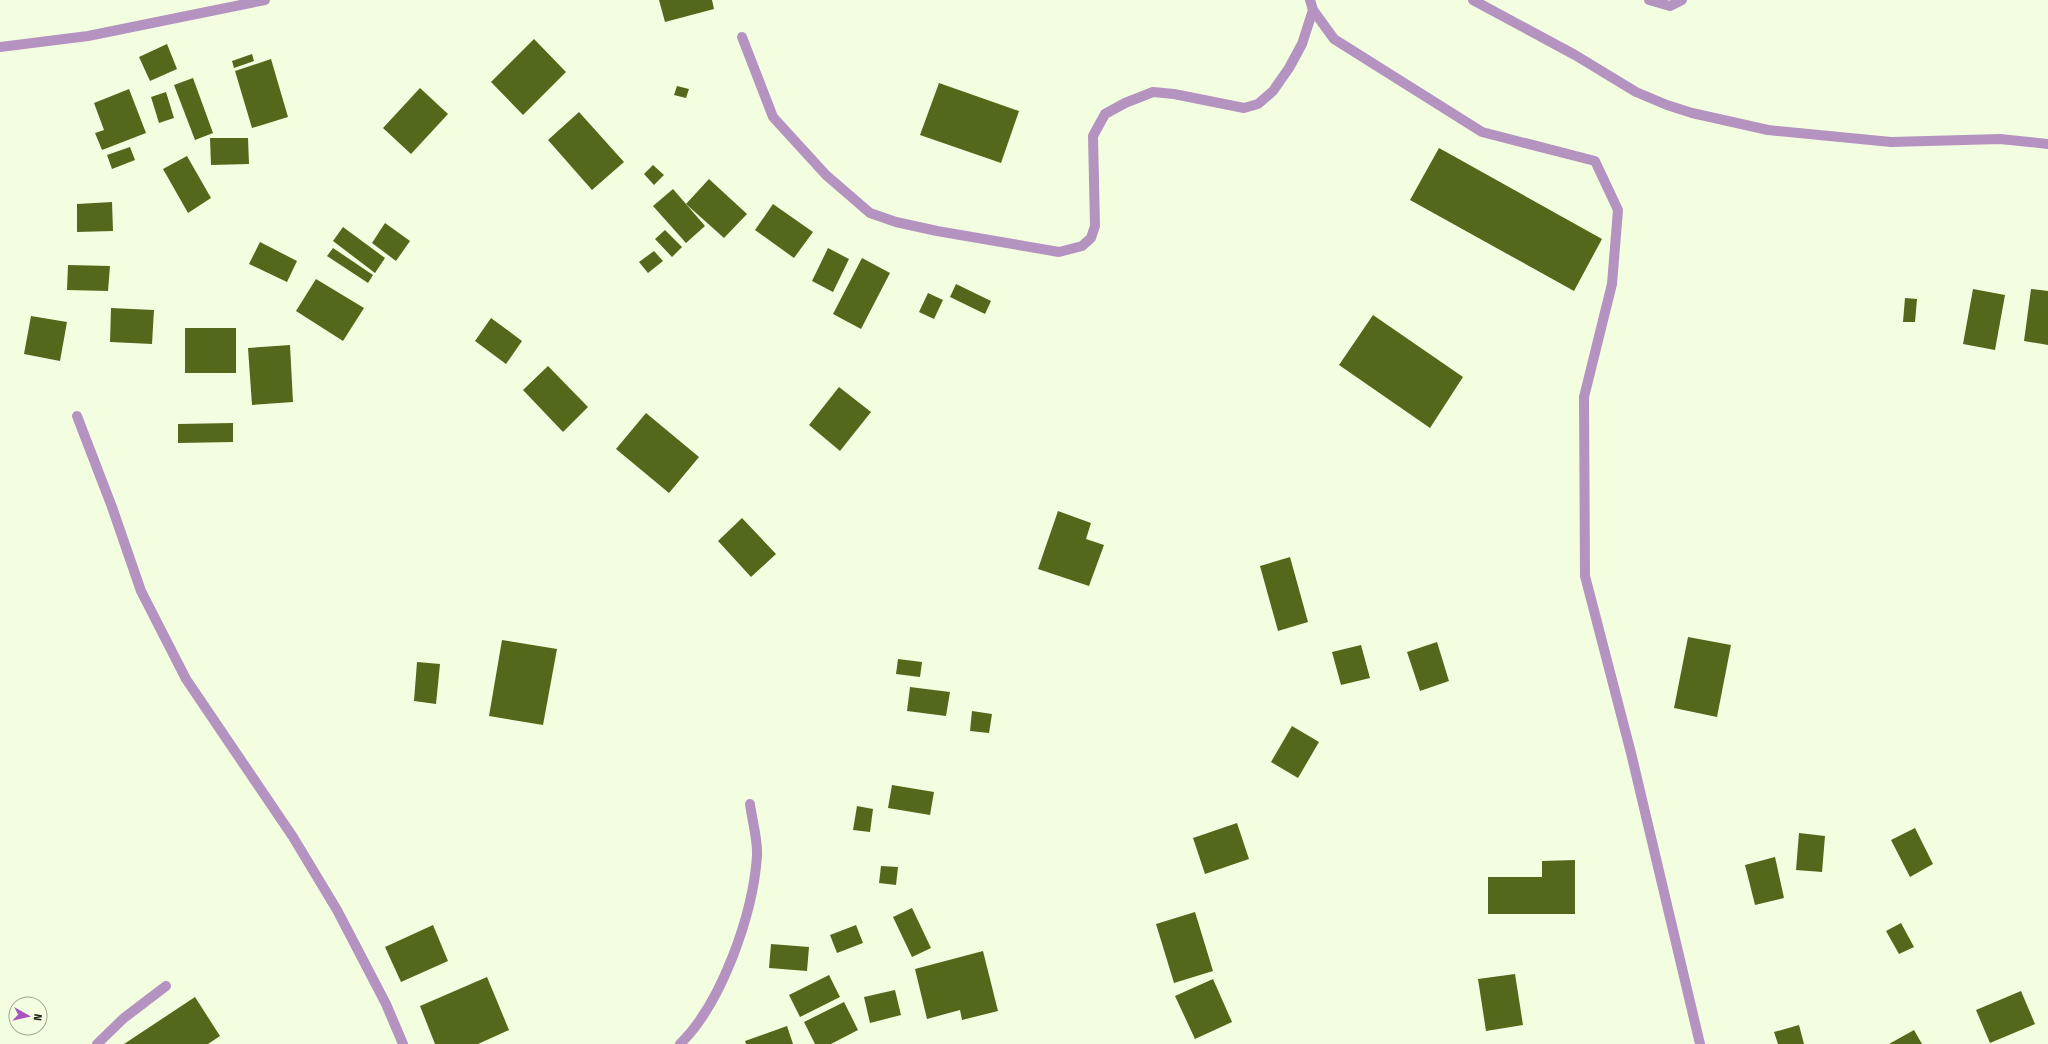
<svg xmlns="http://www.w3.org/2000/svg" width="2048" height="1044" font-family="'Fira Sans Condensed',sans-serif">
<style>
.building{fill:#54681b}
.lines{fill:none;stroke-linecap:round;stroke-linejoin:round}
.street{stroke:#b593c0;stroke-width:10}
</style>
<rect width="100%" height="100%" fill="#f3fee0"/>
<g class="building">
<path d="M 659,0 L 712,0 L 714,9 L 665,22 Z"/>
<path d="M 534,39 L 566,72 L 523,115 L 491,82 Z"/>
<path d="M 167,44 L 177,69 L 150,81 L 139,57 Z"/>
<path d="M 252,54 L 254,61 L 234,68 L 232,61 Z"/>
<path d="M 271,59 L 288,117 L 252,128 L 235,71 Z"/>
<path d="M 193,78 L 213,133 L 195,140 L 174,85 Z"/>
<path d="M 939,83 L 1019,111 L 1001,163 L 920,135 Z"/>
<path d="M 677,86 L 689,89 L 686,98 L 674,95 Z"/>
<path d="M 420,88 L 448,114 L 411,154 L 383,128 Z"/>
<path d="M 129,89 L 146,133 L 102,150 L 95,133 L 104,130 L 94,103 Z"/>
<path d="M 166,92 L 174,118 L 159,123 L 151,97 Z"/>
<path d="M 579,112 L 624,162 L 592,190 L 548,140 Z"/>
<path d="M 210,138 L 248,138 L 249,164 L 211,165 Z"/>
<path d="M 130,147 L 135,160 L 112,169 L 107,155 Z"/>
<path d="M 1439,148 L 1602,239 L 1574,291 L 1410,200 Z"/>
<path d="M 187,156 L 211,198 L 188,213 L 163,169 Z"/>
<path d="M 653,165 L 664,175 L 654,185 L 644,174 Z"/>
<path d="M 709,179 L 747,214 L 724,238 L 686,204 Z"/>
<path d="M 673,189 L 705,226 L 686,243 L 653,206 Z"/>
<path d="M 112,202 L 113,231 L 77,232 L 77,204 Z"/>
<path d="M 773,204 L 813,232 L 794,258 L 755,230 Z"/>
<path d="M 385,223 L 410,241 L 396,261 L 372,243 Z"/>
<path d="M 343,227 L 385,258 L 375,273 L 333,241 Z"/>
<path d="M 665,230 L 682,247 L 672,257 L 655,239 Z"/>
<path d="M 260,242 L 297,261 L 287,282 L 249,264 Z"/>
<path d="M 333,248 L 373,275 L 368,283 L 327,256 Z"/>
<path d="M 828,248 L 849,259 L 833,292 L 812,281 Z"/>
<path d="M 654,251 L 663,261 L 648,273 L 639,262 Z"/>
<path d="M 862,258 L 890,273 L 861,329 L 833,314 Z"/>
<path d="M 68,265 L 110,266 L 108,291 L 67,290 Z"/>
<path d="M 316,279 L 364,308 L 343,341 L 296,311 Z"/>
<path d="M 956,284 L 991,301 L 985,314 L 950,297 Z"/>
<path d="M 1973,289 L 2005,295 L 1995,350 L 1963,344 Z"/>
<path d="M 2031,289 L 2048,291 L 2048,345 L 2024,341 Z"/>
<path d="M 928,293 L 943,300 L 934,319 L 919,312 Z"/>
<path d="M 1905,298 L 1917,299 L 1915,322 L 1903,322 Z"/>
<path d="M 111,308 L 154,310 L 152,344 L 110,342 Z"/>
<path d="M 1373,315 L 1463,377 L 1430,428 L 1339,365 Z"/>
<path d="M 31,316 L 67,322 L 60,361 L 24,354 Z"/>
<path d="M 491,318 L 522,341 L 506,364 L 475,341 Z"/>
<rect x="185" y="328" width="51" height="45"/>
<path d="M 290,345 L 293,402 L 252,405 L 248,348 Z"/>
<path d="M 548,366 L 588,407 L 563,432 L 523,390 Z"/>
<path d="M 839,387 L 871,412 L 840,451 L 809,425 Z"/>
<path d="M 646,413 L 699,457 L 669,493 L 616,449 Z"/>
<path d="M 233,423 L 233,442 L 178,443 L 178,424 Z"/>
<path d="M 1058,511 L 1091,523 L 1086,539 L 1104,545 L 1089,586 L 1038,569 Z"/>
<path d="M 742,518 L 776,554 L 751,577 L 718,541 Z"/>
<path d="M 1290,557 L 1308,622 L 1278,631 L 1260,566 Z"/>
<path d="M 1688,637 L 1731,645 L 1717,717 L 1674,708 Z"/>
<path d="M 502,640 L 557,649 L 543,725 L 489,716 Z"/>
<path d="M 1437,642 L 1449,681 L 1420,691 L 1407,652 Z"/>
<path d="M 1361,645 L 1370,678 L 1341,685 L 1332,652 Z"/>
<path d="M 898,659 L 922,662 L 920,677 L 896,674 Z"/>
<path d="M 417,662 L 440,664 L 436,704 L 414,701 Z"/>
<path d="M 910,687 L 950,692 L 946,716 L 907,711 Z"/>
<path d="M 972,711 L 992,714 L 989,733 L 970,731 Z"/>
<path d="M 1292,726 L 1319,742 L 1298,778 L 1271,762 Z"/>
<path d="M 892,785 L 934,792 L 930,815 L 888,808 Z"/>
<path d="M 857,806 L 873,809 L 870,832 L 853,830 Z"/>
<path d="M 1237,823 L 1249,859 L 1205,874 L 1193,838 Z"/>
<path d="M 1915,828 L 1933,864 L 1910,877 L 1891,840 Z"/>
<path d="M 1799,833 L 1825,836 L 1822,872 L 1796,870 Z"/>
<path d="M 1775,857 L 1784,898 L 1755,905 L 1745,865 Z"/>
<path d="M 1575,860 L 1575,914 L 1488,914 L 1488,877 L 1542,877 L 1542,861 Z"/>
<path d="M 881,866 L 898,867 L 896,885 L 879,883 Z"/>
<path d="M 912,908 L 931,948 L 912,957 L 893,917 Z"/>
<path d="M 1195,912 L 1213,971 L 1174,983 L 1156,924 Z"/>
<path d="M 1901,923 L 1914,947 L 1899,954 L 1886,931 Z"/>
<path d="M 433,925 L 448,961 L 401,982 L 385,947 Z"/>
<path d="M 856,925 L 863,943 L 837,953 L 830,935 Z"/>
<path d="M 771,944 L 809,947 L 807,971 L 769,968 Z"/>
<path d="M 983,951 L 998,1011 L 962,1020 L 960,1010 L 927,1019 L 915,969 Z"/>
<path d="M 1515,974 L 1523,1025 L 1486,1031 L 1478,979 Z"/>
<path d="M 829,975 L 840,997 L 800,1017 L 789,995 Z"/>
<path d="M 487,977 L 509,1030 L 478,1044 L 435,1044 L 420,1006 Z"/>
<path d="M 1213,979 L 1232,1022 L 1195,1039 L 1175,996 Z"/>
<path d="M 895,990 L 901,1015 L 870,1023 L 864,997 Z"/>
<path d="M 2021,991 L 2035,1024 L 1990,1043 L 1976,1010 Z"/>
<path d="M 195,997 L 220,1036 L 208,1044 L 124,1044 Z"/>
<path d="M 844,1002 L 858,1030 L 831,1044 L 815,1044 L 804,1022 Z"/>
<path d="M 1799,1025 L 1804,1044 L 1778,1044 L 1774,1032 Z"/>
<path d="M 787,1026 L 793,1044 L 746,1044 L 745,1041 Z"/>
<path d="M 1914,1030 L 1922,1044 L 1889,1044 Z"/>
</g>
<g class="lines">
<g class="street">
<path d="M 1310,0 L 1313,10 L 1334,39 L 1482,132 L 1595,161 L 1618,210 L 1612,284 L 1584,397 L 1585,576 L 1631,753 L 1700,1044"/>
<path d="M 1473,0 L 1575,55 L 1636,92 L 1667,105 L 1692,113 L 1768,130 L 1891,142 L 2000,139 L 2048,144"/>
<path d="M 1649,0 L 1670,6 L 1682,0"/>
<path d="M 742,37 L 773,117 L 826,175 L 870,213 L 896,222 L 937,231 L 1059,252 L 1082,246 L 1091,238 L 1095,226 L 1093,136 L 1105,114 L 1125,103 L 1153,92 L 1174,94 L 1244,108 L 1258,104 L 1273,91 L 1289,68 L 1302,44 L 1313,10"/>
<path d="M 0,47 L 88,36 L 265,0"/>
<path d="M 77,416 L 112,507 L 141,591 L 186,679 L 293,837 L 337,910 L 386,1004 L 403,1044"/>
<path d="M 97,1044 L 124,1018 L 166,986"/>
<path d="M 680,1044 C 722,1003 753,914 757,856 C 758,840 752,820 750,804"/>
</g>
</g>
<g transform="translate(28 1016) rotate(98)"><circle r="19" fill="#f3fee0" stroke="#9fa790"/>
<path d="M0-3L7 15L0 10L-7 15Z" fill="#aa54c2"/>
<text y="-6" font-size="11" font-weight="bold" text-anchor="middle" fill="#202419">N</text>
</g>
</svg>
